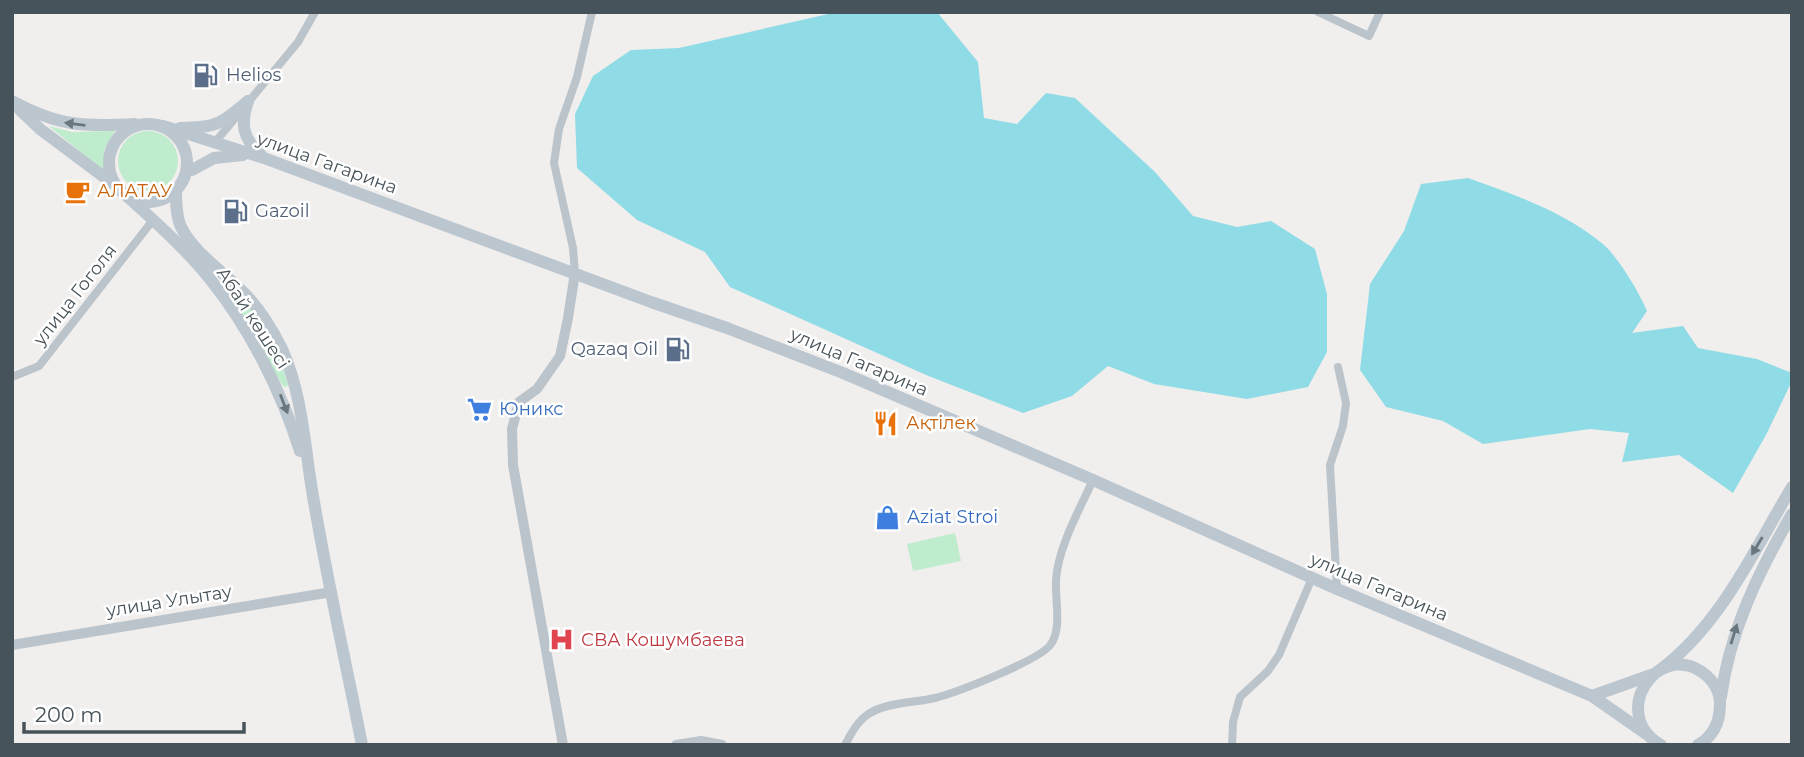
<svg xmlns="http://www.w3.org/2000/svg" width="1804" height="757" font-family="Montserrat,sans-serif">
<style>
.green{fill:#bfeccc}
.water{fill:#8fdce6}
.lines{fill:none;stroke-linecap:round;stroke-linejoin:round}
.minor{stroke:#bac4ca;stroke-width:8}
.tertiary{stroke:#bac4ca;stroke-width:10}
.secondary{stroke:#bbc6cf;stroke-width:12}
.oneway{fill:#6a767d}
.labels{text-anchor:middle;stroke-width:5;stroke-linejoin:round;paint-order:stroke}
.service-label{font-size:18px;fill:#4e5e75;stroke:#fff;text-anchor:start}
.street-label{font-size:18px;fill:#47535a;stroke:#fff}
.food-label{font-size:18px;fill:#c56008;stroke:#fff;text-anchor:start}
.shop-label{font-size:18px;fill:#366cbe;stroke:#fff;text-anchor:start}
.health-label{font-size:18px;fill:#be3a42;stroke:#fff;text-anchor:start}
</style>
<rect width="100%" height="100%" fill="#f1eeee"/>
<g class="green">
<path d="M 49,126 L 72,132 L 115,131 L 104,150 L 105,172 Z"/>
<circle cx="148" cy="161" r="30"/>
<path d="M 238,296 C 259,308 282,361 288,385 L 286,387 L 283,386 L 235,305 L 235,298 Z"/>
<path d="M 955,533 L 961,561 L 913,571 L 907,544 Z"/>
</g>
<g class="water">
<path d="M 837,12 L 937,12 L 978,62 L 984,118 L 1017,124 L 1046,93 L 1075,98 L 1155,172 L 1193,216 L 1237,227 L 1271,221 L 1315,249 L 1327,294 L 1327,352 L 1308,387 L 1247,399 L 1154,384 L 1108,366 L 1072,396 L 1023,413 L 926,375 L 730,287 L 705,252 L 637,220 L 577,168 L 575,114 L 593,76 L 631,50 L 679,48 Z"/>
<path d="M 1468,178 C 1515,195 1563,211 1603,244 C 1618,257 1639,292 1647,311 L 1632,333 L 1683,326 L 1698,348 L 1757,359 L 1792,373 L 1792,381 L 1766,435 L 1733,493 L 1679,455 L 1622,462 L 1629,433 L 1590,429 L 1483,444 L 1443,421 L 1386,407 L 1360,370 L 1370,284 L 1404,231 L 1421,184 Z"/>
</g>
<g class="lines">
<g class="minor">
<path d="M 1318,12 L 1369,36 L 1380,12"/>
<path d="M 246,105 L 298,42 L 315,12"/>
<path d="M 215,142 L 238,115"/>
<path d="M 575,273 L 573,248 L 554,163 L 559,129 L 577,77 L 592,12"/>
<path d="M 12,377 L 39,366 L 153,220"/>
<path d="M 1337,589 L 1330,465 L 1343,426 L 1346,403 L 1338,367"/>
<path d="M 845,745 C 851,734 857,722 867,715 C 885,702 914,703 935,698 C 955,693 1041,660 1051,644 C 1062,628 1055,600 1056,581 C 1057,550 1080,508 1093,480"/>
<path d="M 1232,745 L 1233,722 L 1240,697 L 1268,671 L 1279,655 L 1312,578"/>
</g>
<g class="tertiary">
<path d="M 12,645 L 332,592"/>
<path d="M 563,745 L 513,465 L 512,429 L 519,402 L 537,389 L 560,356 L 568,318 L 575,273"/>
<path d="M 676,745 L 701,741 L 722,745"/>
</g>
<g class="secondary">
<path d="M 12,101 C 58,126 83,127 135,124"/>
<path d="M 248,101 C 240,125 243,139 262,156"/>
<path d="M 20,110 L 40,129 L 116,186"/>
<circle cx="148" cy="163" r="39"/>
<path d="M 163,126 L 264,158 L 651,302 L 727,328 L 843,373 L 1093,480 L 1337,589 L 1592,696 L 1648,735"/>
<path d="M 180,128 C 216,128 221,124 248,101"/>
<path d="M 192,170 L 214,158 L 243,155"/>
<path d="M 176,190 C 176,202 176,216 181,227 C 195,255 226,273 247,296 C 261,311 273,331 282,349 C 301,391 304,438 311,484 C 325,571 345,658 362,745"/>
<path d="M 126,195 C 155,222 185,248 210,279 C 250,329 281,390 300,451"/>
<path d="M 1660,670 C 1721,624 1753,552 1792,487"/>
<path d="M 1592,696 L 1651,675"/>
<path d="M 1721,697 C 1730,630 1759,571 1792,514"/>
<path d="M 1661,745 C 1609,716 1655,641 1702,672 C 1713,680 1720,691 1720,704 C 1720,722 1714,736 1698,745"/>
</g>
</g>
<defs><path id="oneway-solid" d="M-6-.8H1V-3.2L6.5 0L1 3.2V.8H-6Z" transform="scale(1.75)"/></defs>
<g class="oneway">
<use href="#oneway-solid" transform="translate(75 124) rotate(-173)"/>
<use href="#oneway-solid" transform="translate(284 404) rotate(69)"/>
<use href="#oneway-solid" transform="translate(1757 546) rotate(121)"/>
<use href="#oneway-solid" transform="translate(1734 634) rotate(-73)"/>
</g>
<defs>
<symbol id="fuel-bare" viewBox="-9 -9 18 18"><path d="M-5.5-6h7V0h2V4h1.3V-2.5L3-4.5l.8-.8L6-3V5H2.5V1h-1V6h-7ZM-4.2-4.7v3.2H.2V-4.7Z" fill="#5c6f8a" stroke="#fff" stroke-width="2.5" paint-order="stroke"/></symbol>
<symbol id="cafe-bare" viewBox="-9 -9 18 18"><path d="M-5.5-4.5H6V0H3Q3 3.5 0 3.5H-2.5Q-5.5 3.5-5.5 0ZM3-3.2v2h1.7v-2ZM-6 4.5H4V6H-6Z" fill="#e8710a" stroke="#fff" stroke-width="2.5" paint-order="stroke"/></symbol>
<symbol id="supermarket-bare" viewBox="-9 -9 18 18"><path d="M-6-5.5h2.5l.6 2H6L4.5 2H-2.5L-4.4-4H-6ZM-1.5 3.2a1.3 1.3 0 1 0 .1 0ZM3 3.2a1.3 1.3 0 1 0 .1 0Z" fill="#3f7fe0" stroke="#fff" stroke-width="2.5" paint-order="stroke"/></symbol>
<symbol id="restaurant-bare" viewBox="-9 -9 18 18"><path d="M-5-6h1v4h1v-4h1v4h1v-4h1v5L-1.5 .5V6h-2V.5L-5-1ZM5-6V6H3V1.5H1.5Q1.5-4 5-6Z" fill="#e8710a" stroke="#fff" stroke-width="2.5" paint-order="stroke"/></symbol>
<symbol id="shop-bare" viewBox="-9 -9 18 18"><path d="M-5-2.5h2.3a2.7 3.5 0 0 1 5.4 0H5L5.5 6h-11ZM-1.5-2.5h3a1.5 2.3 0 0 0-3 0Z" fill="#3f7fe0" stroke="#fff" stroke-width="2.5" paint-order="stroke"/></symbol>
<symbol id="hospital-bare" viewBox="-9 -9 18 18"><path d="M-5-5h3v3.5h4V-5h3V5h-3V1.5h-4V5h-3Z" fill="#e0444e" stroke="#fff" stroke-width="2.5" paint-order="stroke"/></symbol>
</defs>
<g fill-rule="evenodd">
<use href="#fuel-bare" x="188" y="58" width="35" height="35"/>
<use href="#cafe-bare" x="60" y="174" width="35" height="35"/>
<use href="#fuel-bare" x="218" y="194" width="35" height="35"/>
<use href="#fuel-bare" x="660" y="332" width="35" height="35"/>
<use href="#supermarket-bare" x="462" y="392" width="35" height="35"/>
<use href="#restaurant-bare" x="868" y="406" width="35" height="35"/>
<use href="#shop-bare" x="870" y="500" width="35" height="35"/>
<use href="#hospital-bare" x="544" y="622" width="35" height="35"/>
</g>
<g class="labels">
<g class="service-label">
<text x="226" y="81">Helios</text>
<text x="255" y="217">Gazoil</text>
<text x="658" y="355" text-anchor="end">Qazaq Oil</text>
</g>
<g class="street-label">
<text transform="translate(327 163) rotate(20)" y="6">улица Гагарина</text>
<text transform="translate(75 295) rotate(-52)" y="6">улица Гоголя</text>
<text transform="translate(253 318) rotate(57)" y="6">Абай көшесі</text>
<text transform="translate(859 362) rotate(23)" y="6">улица Гагарина</text>
<text transform="translate(1379 587) rotate(23)" y="6">улица Гагарина</text>
<text transform="translate(169 601) rotate(-9)" y="6">улица Улытау</text>
</g>
<g class="food-label">
<text x="97" y="197">АЛАТАУ</text>
<text x="906" y="429">Ақтілек</text>
</g>
<g class="shop-label">
<text x="499" y="415">Юникс</text>
<text x="907" y="523">Aziat Stroi</text>
</g>
<g class="health-label">
<text x="581" y="646">СВА Кошумбаева</text>
</g>
</g>
<rect width="1804" height="757" fill="none" stroke="#47535a" stroke-width="28"/>
<path d="M24 722v10h220v-10" fill="none" stroke="#47535a" stroke-width="3.5"/>
<text x="35" y="722" font-size="21" fill="#47535a" stroke="#ffffff" stroke-width="5" paint-order="stroke">200 m</text>
</svg>
